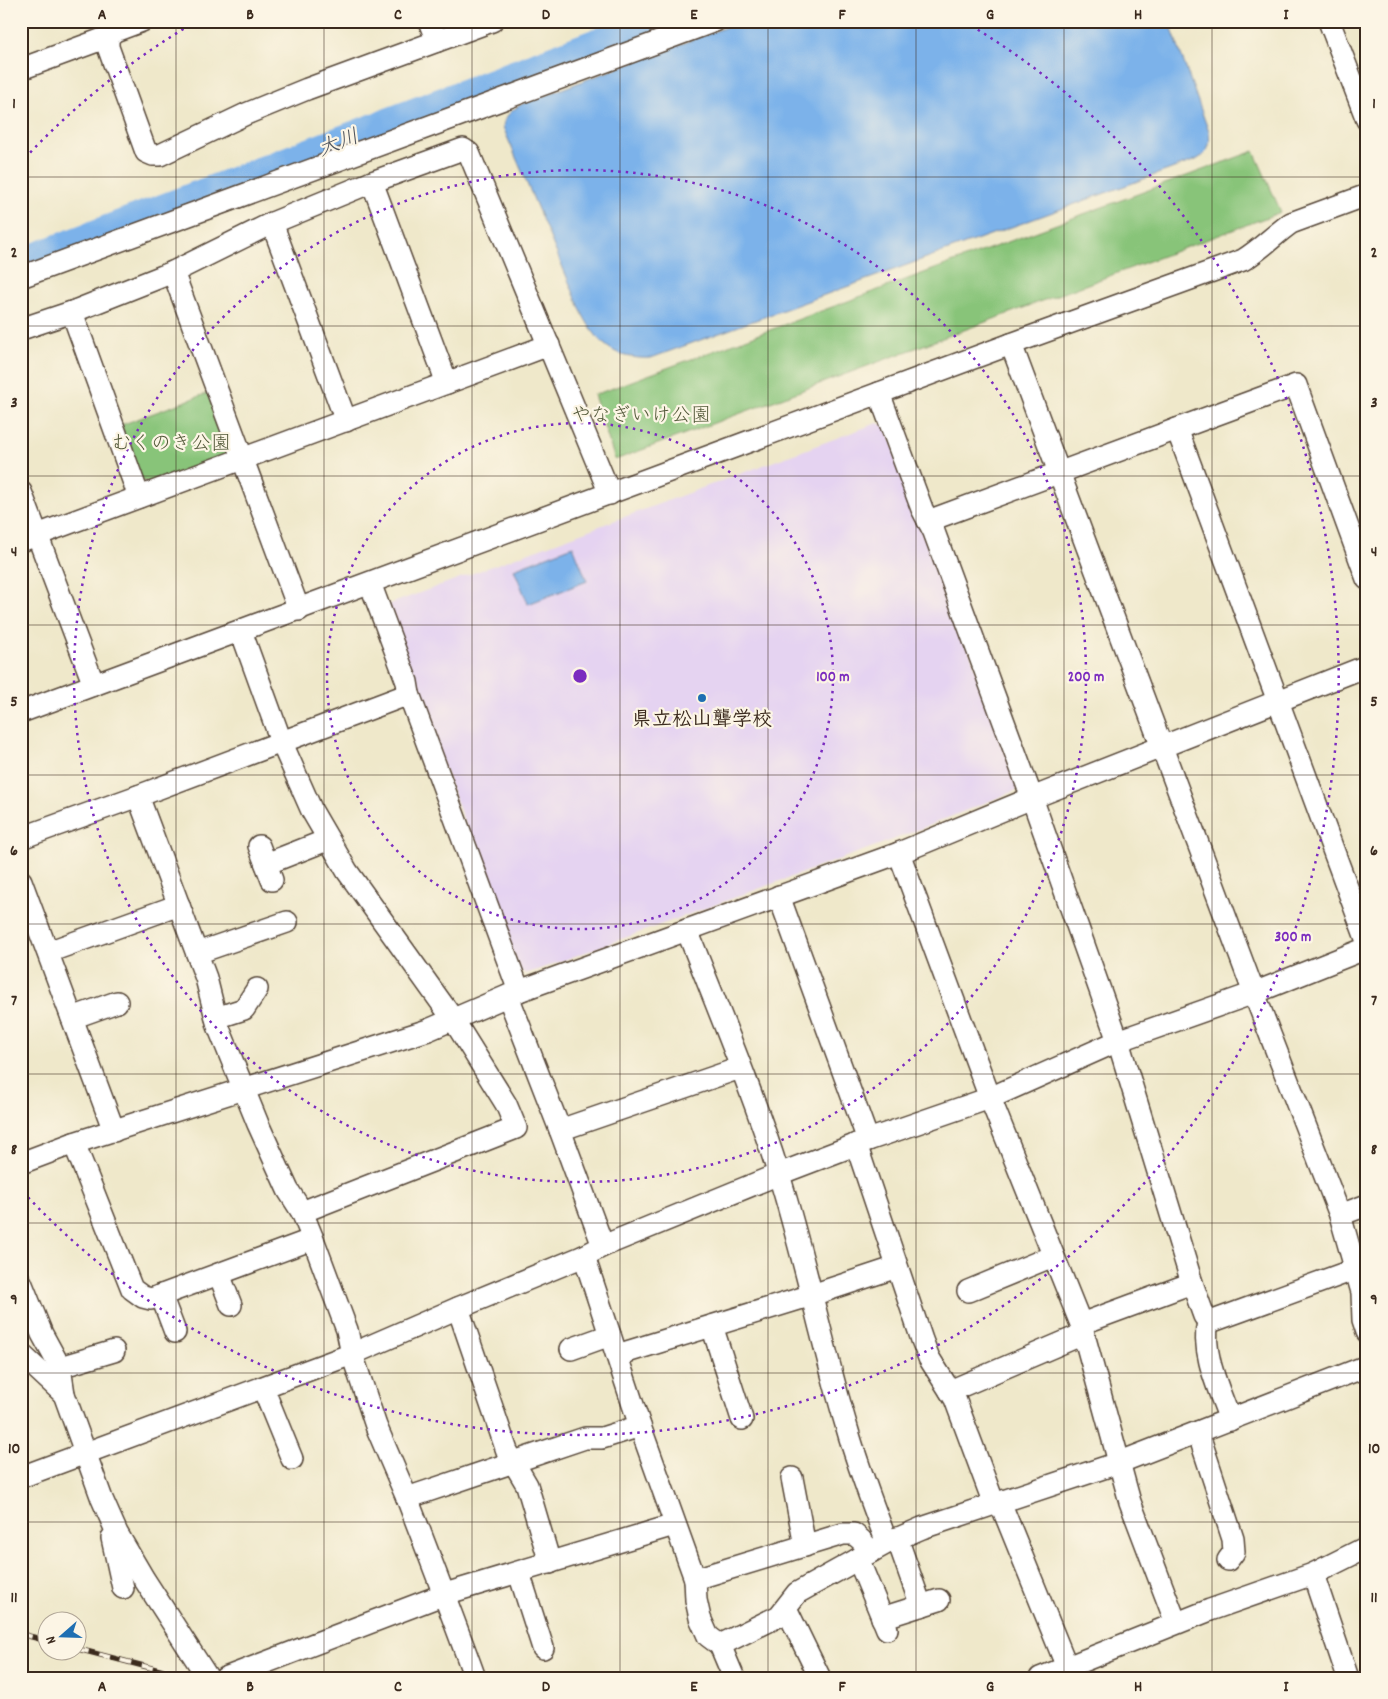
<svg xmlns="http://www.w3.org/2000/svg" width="1388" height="1699" font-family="Dekko,'Klee One',sans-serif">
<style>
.built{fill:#e5d3f1}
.green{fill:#88c479;stroke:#62774c}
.water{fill:#7bb2ea;stroke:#5b6e84}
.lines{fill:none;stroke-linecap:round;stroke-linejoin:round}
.river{stroke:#7bb2ea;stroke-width:30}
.minor-casing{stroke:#564638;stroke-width:24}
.minor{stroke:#fff;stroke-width:21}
.rail-casing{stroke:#3b2a1e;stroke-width:5.5}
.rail{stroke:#fcf5e5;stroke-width:4;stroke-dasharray:11;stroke-linecap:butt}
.grid{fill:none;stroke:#3b2a1e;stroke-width:1;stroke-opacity:0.55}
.ring{fill:none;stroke:#7b2cbf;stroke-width:2.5;stroke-dasharray:2.5 5}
.poi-dot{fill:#1f6fb2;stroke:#fcf5e5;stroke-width:2}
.labels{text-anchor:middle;stroke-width:4.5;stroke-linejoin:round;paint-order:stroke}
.park-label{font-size:20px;fill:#525839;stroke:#fcf5e5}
.poi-label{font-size:20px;font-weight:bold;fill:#3b2a1e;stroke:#fcf5e5}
.water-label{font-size:21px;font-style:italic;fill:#4e535b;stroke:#fcf5e5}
.centre{fill:#7b2cbf;stroke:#fcf5e5;stroke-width:2.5}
.ring-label{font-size:15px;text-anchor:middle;font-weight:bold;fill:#7b2cbf;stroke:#fcf5e5;stroke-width:4.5;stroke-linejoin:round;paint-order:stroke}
.neatline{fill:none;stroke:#3b2a1e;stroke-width:2}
.grid-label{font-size:16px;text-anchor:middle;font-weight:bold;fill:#3b2a1e}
</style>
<rect width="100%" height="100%" fill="#fcf5e5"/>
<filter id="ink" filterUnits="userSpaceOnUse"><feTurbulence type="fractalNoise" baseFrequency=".02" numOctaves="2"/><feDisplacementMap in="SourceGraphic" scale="10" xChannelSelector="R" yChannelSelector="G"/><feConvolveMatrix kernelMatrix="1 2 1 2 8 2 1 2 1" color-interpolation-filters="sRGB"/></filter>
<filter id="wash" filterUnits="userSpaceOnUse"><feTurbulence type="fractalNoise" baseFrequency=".0096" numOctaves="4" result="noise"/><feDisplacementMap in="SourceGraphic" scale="20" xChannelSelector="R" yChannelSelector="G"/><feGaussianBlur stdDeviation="1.12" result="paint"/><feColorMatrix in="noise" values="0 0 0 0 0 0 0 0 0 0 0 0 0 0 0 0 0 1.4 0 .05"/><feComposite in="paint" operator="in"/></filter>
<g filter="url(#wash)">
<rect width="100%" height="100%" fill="#efe8ca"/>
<path class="built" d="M 877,423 L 886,426 L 1019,785 L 1017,790 L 895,839 L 526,974 L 519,970 L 386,611 L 390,604 Z"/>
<g class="green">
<path d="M 1254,151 L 1281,212 L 615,460 L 594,395 Z"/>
<path d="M 208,393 L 228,450 L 223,458 L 152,484 L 140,479 L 121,425 Z"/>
</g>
<g class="water">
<path d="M 742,21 L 1169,21 L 1209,132 C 1211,146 1208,153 1196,160 L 651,358 C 616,360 599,345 583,315 L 503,127 C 504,116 512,110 522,104 Z"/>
<path d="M 573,546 L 587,581 L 528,604 L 514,569 Z"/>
</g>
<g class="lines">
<path class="river" d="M 21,263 L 655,21"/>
</g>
</g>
<g filter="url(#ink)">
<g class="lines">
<defs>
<g id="minor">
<path d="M 142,21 L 115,31 L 108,37 L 108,47 L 146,152 L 153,155 L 160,155 L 246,114 L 307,89 L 492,21"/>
<path d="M 429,21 L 437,41"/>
<path d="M 1329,21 L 1367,120"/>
<path d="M 21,69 L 108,37"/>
<path d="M 372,182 L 447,383"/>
<path d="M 272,223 L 346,421"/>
<path d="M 173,272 L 299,610"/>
<path d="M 21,277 L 715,21"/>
<path d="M 72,312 L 139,497"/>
<path d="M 21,329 L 72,312 L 173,272 L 272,223 L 372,182 L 463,149 L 469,153 L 610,494"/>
<path d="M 1011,344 L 1254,993 L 1340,1215 L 1362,1292 L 1363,1320 L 1367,1332"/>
<path d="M 879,393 L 922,509 L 934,532 L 1032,798 L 1118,1041 L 1192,1283 L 1204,1316 L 1208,1321 L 1213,1321 L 1356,1269"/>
<path d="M 1177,429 L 1367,941"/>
<path d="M 21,492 L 94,685"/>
<path d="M 928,521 L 1296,385 L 1367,579"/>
<path d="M 21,541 L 549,345"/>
<path d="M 370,583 L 407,682 L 409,694 L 519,991"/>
<path d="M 241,631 L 281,741 L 312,811 L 347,871 L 453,1019 L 506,1104 L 516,1128 L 302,1212"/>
<path d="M 21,712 L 1011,344 L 1243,260 C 1260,250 1274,235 1291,223 L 1367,195"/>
<path d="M 138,796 L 206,978 L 218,1026 L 258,1124 L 288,1190 L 302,1212 L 313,1239 L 347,1330 L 352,1354 L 376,1426 L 407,1498 L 585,1438 L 602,1438 L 640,1426"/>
<path d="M 21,838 L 138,796 L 409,694"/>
<path d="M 259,846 L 272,880"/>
<path d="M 899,853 L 990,1098 L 1081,1324 L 1130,1502 L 1176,1623"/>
<path d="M 266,864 L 327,840"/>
<path d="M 21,881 L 114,1131"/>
<path d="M 779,896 L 868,1140"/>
<path d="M 687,930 C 719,1012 753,1092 779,1175 C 805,1259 822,1345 847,1428 C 858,1467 873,1505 887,1543"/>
<path d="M 48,952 L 179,905"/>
<path d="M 197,953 L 287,922"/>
<path d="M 508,996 L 560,1130 L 603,1246"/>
<path d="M 72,1018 L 117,1002"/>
<path d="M 216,1018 L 244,1009 L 257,989"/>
<path d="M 560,1130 L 740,1068"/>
<path d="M 74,1143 L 132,1289 L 143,1297 L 151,1299 L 313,1239"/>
<path d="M 856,1144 L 922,1340 L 929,1358 L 955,1399 L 994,1504"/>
<path d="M 21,1163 L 74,1143 L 428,1030 L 519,991 L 899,853 L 1032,798 L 1367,666"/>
<path d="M 1340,1215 L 1367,1205"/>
<path d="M 584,1256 L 640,1426 L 695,1579 L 696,1600 L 700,1618 L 708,1636 L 720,1645 L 734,1678"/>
<path d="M 219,1274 L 231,1305"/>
<path d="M 21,1282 L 42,1334 L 60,1367 L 64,1394 L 102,1499 L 117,1533 L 144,1579 L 208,1678"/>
<path d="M 968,1291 L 1053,1256"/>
<path d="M 161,1295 L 175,1332"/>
<path d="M 458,1308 L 507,1451 L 527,1485 L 550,1563"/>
<path d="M 1208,1321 C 1201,1353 1219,1389 1230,1420"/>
<path d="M 1081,1324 L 1192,1283"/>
<path d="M 712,1326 L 742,1419"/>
<path d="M 571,1349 L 610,1335"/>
<path d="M 21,1354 L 64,1394"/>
<path d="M 617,1355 L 812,1295 L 897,1267"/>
<path d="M 60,1367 L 114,1351"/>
<path d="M 263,1388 L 292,1459"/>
<path d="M 950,1391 L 1083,1334"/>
<path d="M 1198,1432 L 1233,1539 L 1234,1552 L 1228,1560"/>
<path d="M 21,1477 L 352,1354 L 458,1308 L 584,1256 L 603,1246 L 779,1174 L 868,1140 L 990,1098 L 1118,1041 L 1254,993 L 1367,948"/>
<path d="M 792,1478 L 805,1546"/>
<path d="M 407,1498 C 430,1558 453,1617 475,1678"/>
<path d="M 1000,1502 L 1067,1667"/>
<path d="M 116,1534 L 112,1538 L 123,1588"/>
<path d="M 897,1538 L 921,1606"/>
<path d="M 858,1559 L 887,1629"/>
<path d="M 519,1573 L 543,1648"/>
<path d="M 1313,1574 L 1348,1678"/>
<path d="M 695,1579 L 843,1534 L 854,1534 L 861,1540 L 871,1552"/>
<path d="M 786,1608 L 820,1678"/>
<path d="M 882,1618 L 939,1600"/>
<path d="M 720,1645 L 779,1616 L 797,1593 L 887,1543 L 922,1528 L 1118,1463 L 1367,1366"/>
<path d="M 225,1678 L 445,1594 L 674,1525"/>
<path d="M 1040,1678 L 1210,1610 L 1313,1574 L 1367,1547"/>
</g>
</defs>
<use href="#minor" class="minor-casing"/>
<use href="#minor" class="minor"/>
<defs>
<g id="rail">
<path d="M 21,1634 L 48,1641"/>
<path d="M 78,1649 L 190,1678"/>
</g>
</defs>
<use href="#rail" class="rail-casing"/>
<use href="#rail" class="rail"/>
</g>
</g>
<path class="grid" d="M 176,21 L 176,1678M 324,21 L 324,1678M 472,21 L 472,1678M 620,21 L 620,1678M 768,21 L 768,1678M 916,21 L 916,1678M 1064,21 L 1064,1678M 1212,21 L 1212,1678M 21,177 L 1367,177M 21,326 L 1367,326M 21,476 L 1367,476M 21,625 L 1367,625M 21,775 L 1367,775M 21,924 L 1367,924M 21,1074 L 1367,1074M 21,1223 L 1367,1223M 21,1373 L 1367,1373M 21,1522 L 1367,1522"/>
<g class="ring">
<circle cx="580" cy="676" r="253"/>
<circle cx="580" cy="676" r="506"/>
<path d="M25 158A759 759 0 0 1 195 22M965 22A759 759 0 1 1 25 1194"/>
</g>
<circle class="poi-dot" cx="702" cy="698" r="5"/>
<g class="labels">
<g class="park-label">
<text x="641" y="421">やなぎいけ公園</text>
<text x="171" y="449">むくのき公園</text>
</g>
<g class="poi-label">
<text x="702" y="725">県立松山聾学校</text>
</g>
<g class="water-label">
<text transform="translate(338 142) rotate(-21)" y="7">大川</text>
</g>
</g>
<circle cx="580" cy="676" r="8" class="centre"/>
<g class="ring-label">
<text x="833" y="681">100 m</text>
<text x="1086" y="681">200 m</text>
<text x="1293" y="941">300 m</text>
</g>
<rect width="1388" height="1699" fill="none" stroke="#fcf5e5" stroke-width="55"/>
<g transform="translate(62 1636) rotate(250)"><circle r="24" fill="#fcf5e5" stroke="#afa495"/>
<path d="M0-4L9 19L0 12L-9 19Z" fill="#1f6fb2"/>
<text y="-8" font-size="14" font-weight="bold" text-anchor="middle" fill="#3b2a1e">N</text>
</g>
<rect x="28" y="28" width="1332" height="1644" class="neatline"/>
<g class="grid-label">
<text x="102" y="19">A</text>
<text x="250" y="19">B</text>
<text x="398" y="19">C</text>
<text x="546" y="19">D</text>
<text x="694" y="19">E</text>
<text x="842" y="19">F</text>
<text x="990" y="19">G</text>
<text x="1138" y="19">H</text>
<text x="1286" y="19">I</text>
<text x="14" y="108">1</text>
<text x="1374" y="108">1</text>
<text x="14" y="257">2</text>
<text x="1374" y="257">2</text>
<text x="14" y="407">3</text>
<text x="1374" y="407">3</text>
<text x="14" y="556">4</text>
<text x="1374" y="556">4</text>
<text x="14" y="706">5</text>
<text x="1374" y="706">5</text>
<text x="14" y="855">6</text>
<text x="1374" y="855">6</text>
<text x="14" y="1005">7</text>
<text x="1374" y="1005">7</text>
<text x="14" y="1154">8</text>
<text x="1374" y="1154">8</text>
<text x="14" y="1304">9</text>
<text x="1374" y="1304">9</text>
<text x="14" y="1453">10</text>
<text x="1374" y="1453">10</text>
<text x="14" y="1602">11</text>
<text x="1374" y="1602">11</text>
<text x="102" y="1691">A</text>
<text x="250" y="1691">B</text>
<text x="398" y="1691">C</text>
<text x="546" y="1691">D</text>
<text x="694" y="1691">E</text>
<text x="842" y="1691">F</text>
<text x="990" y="1691">G</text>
<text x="1138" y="1691">H</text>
<text x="1286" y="1691">I</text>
</g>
</svg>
